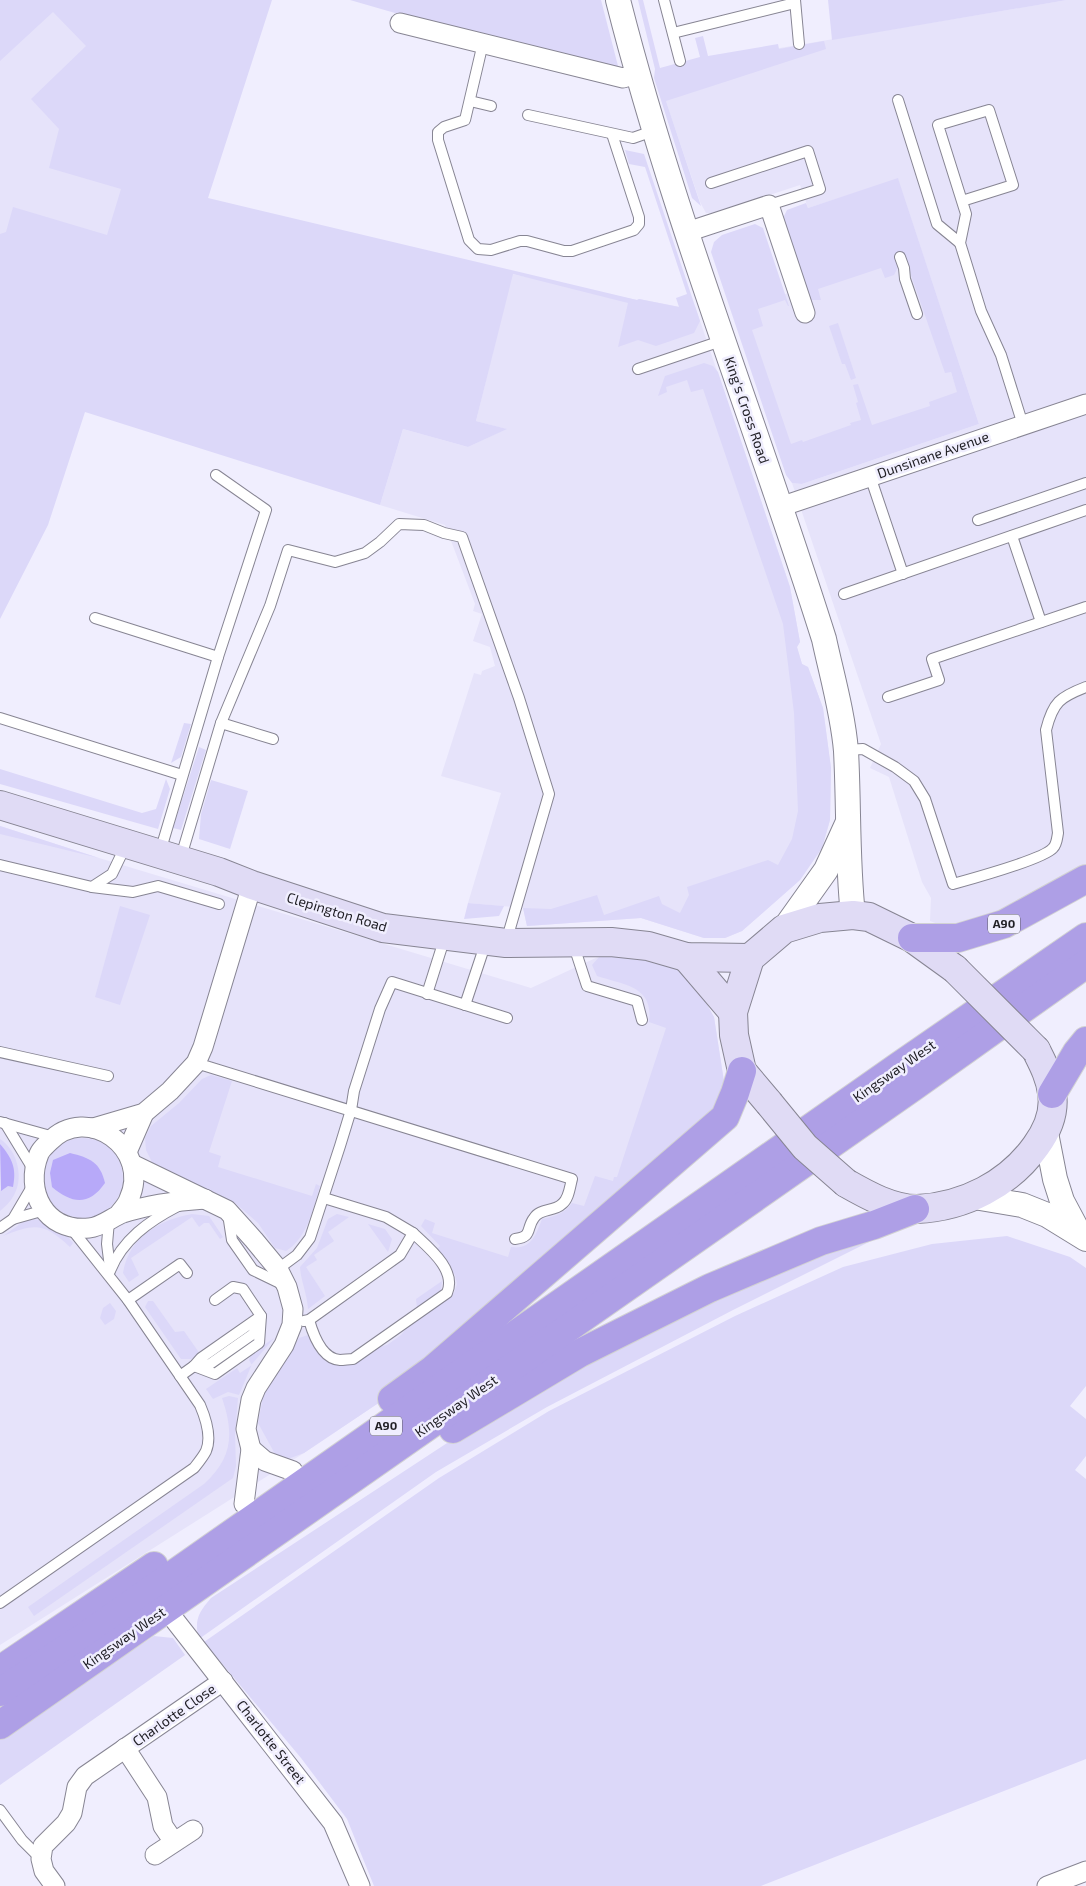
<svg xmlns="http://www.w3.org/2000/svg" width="1086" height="1886" font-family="'Exo 2',sans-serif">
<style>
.built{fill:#e6e3fa}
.green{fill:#dcd8f9}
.water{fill:#b7a9f9}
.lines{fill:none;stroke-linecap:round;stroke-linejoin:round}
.service-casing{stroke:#878593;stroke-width:12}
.minor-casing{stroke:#878593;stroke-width:21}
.tertiary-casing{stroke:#878593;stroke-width:26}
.secondary-casing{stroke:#878593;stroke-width:30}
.trunk-casing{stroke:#d2d2d3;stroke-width:30}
.service{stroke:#fff;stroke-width:10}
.minor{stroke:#fff;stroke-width:19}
.tertiary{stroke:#fff;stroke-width:24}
.secondary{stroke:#e0dbf5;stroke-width:28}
.trunk{stroke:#ae9fe6;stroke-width:28}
.secondary-bridge-casing{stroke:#878593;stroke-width:30;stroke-linecap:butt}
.secondary-bridge{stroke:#e0dbf5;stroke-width:28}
.labels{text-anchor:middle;stroke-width:5;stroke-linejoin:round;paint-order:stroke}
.shield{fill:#f0eefe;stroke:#5e5d66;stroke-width:1}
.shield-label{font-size:12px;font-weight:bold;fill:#201f25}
.street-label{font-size:14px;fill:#201f25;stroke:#f0eefe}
</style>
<rect width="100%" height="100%" fill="#f0eefe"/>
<g class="built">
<path d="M 0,0 L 225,0 L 127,254 L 0,343 Z"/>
<path d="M 1067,0 L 1086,0 L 1086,864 L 987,923 L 946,927 L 930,921 L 931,898 L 922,882 L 889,777 L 870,768 L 881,744 L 792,483 L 802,484 L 979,424 L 898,179 L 808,208 L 800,185 L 715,213 L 706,213 L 700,202 L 655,69 Z"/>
<path d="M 910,251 L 963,408 L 789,453 L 737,311 Z"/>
<path d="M 512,274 L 637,300 L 639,299 L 680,307 L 695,306 L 790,587 L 800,642 L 797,647 L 802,664 L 808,667 L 823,708 L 831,768 L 830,820 L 822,848 L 800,880 L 742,931 L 725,938 L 704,938 L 641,918 L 527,926 L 523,908 L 468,903 L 501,793 L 441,776 L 474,673 L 481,675 L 482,671 L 495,666 L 490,647 L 473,641 L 482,614 L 473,611 L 475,604 L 445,525 L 380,505 L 403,429 L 468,447 L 506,429 L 476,421 Z"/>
<path d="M 0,826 L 99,858 L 531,988 L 600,956 L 714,1017 L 725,1088 L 380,1402 L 304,1453 L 0,1645 Z"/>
</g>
<g class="green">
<path d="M 0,0 L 272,0 L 208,198 L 637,300 L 639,299 L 679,307 L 676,298 L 687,294 L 645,167 L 629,164 L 625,150 L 644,154 L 700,321 L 694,333 L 656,346 L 638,340 L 618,347 L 628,303 L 513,274 L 476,421 L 507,429 L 468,447 L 403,429 L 380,505 L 85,412 L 48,525 L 0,619 L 0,234 L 6,232 L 13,207 L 107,235 L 121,189 L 49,168 L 59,129 L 31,99 L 86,46 L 53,12 L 0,61 Z"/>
<path d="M 350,0 L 601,0 L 618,66 L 613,70 L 395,13 Z"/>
<path d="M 638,0 L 643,0 L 660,68 L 700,57 L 695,38 L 703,36 L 708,56 L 778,44 L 779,49 L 824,41 L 826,49 L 666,101 L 701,206 L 692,198 L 654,78 L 655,69 Z"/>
<path d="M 828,0 L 1067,0 L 832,40 Z"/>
<path d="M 898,178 L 979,424 L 802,484 L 792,483 L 786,475 L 711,252 L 714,242 L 722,235 L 755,224 L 763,228 L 789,306 L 788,306 L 785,300 L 758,309 L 763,326 L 752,330 L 791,444 L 802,440 L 803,442 L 851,425 L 850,423 L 861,420 L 856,403 L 858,402 L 853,385 L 858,384 L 872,425 L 930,406 L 929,402 L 957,392 L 951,372 L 945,373 L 904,255 L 895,258 L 898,267 L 894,275 L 885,278 L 881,268 L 818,289 L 821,300 L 808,300 L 782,220 L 787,210 L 806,203 L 808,208 Z"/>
<path d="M 838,323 L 856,378 L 851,380 L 845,364 L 842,364 L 829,326 Z"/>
<path d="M 704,363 L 713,366 L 718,372 L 790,587 L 800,642 L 797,647 L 802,664 L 808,667 L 823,708 L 831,768 L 830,820 L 822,848 L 800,880 L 742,931 L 725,938 L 704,938 L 641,918 L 527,926 L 523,908 L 551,909 L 597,895 L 604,915 L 659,896 L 662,904 L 680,913 L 689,895 L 687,887 L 768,860 L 778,865 L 792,839 L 798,811 L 794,713 L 783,624 L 703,389 L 691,392 L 687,380 L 666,387 L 667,392 L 658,396 L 665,376 Z"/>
<path d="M 184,723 L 191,724 L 181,757 L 171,763 Z"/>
<path d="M 199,747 L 206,750 L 181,830 L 173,828 Z"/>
<path d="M 0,769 L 142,813 L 156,809 L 166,779 L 170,789 L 158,829 L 0,784 Z"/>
<path d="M 211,780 L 248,791 L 230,849 L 199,839 L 201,814 Z"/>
<path d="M 0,826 L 99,858 L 0,834 Z"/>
<path d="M 468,903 L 504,906 L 499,916 L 464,919 Z"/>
<path d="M 120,906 L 150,915 L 120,1005 L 95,997 Z"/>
<path d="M 600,956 L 639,958 L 667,964 L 689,976 L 699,989 L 714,1017 L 725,1088 L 719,1111 L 380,1402 L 304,1453 L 288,1459 L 275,1454 L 258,1423 L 264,1392 L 299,1338 L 308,1335 L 323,1358 L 337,1365 L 355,1364 L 375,1348 L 387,1345 L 401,1335 L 410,1324 L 454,1293 L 457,1284 L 455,1275 L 437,1249 L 440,1246 L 421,1226 L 425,1219 L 435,1223 L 432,1233 L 508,1257 L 511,1247 C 531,1250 536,1235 542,1219 C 556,1216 564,1214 572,1203 L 584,1206 L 595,1176 L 613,1181 L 614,1177 L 617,1177 L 666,1028 L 649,1022 C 654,986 624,985 597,976 L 592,965 Z"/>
<path d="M 211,1075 L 232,1081 L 209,1152 L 221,1156 L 218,1167 L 312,1196 L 316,1184 L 320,1186 C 313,1209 308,1237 286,1251 L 275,1248 L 258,1223 L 234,1202 L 153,1164 L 146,1150 L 145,1138 L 151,1126 L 179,1103 L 202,1079 Z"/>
<circle cx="83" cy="1178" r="40"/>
<path d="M 0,1139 C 16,1149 24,1175 15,1193 C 12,1200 6,1206 0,1211 L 0,1190 L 8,1186 L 10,1157 L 0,1144 Z"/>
<path d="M 192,1214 L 209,1216 L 223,1237 L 220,1239 L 209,1223 L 204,1223 L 199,1227 L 192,1217 L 131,1258 L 139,1275 L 129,1282 L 123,1273 C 129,1237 159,1220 192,1214 Z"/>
<path d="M 337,1214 L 349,1217 L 328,1232 L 334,1241 L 314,1255 L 317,1260 L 306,1267 L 325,1296 L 308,1309 C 307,1293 301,1282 300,1267 L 317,1248 L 328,1219 Z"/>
<path d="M 34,1219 C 52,1222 62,1229 73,1243 L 70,1247 C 44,1223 36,1223 3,1236 L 23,1222 Z"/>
<path d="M 368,1224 L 385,1229 L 392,1239 L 388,1252 Z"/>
<path d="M 1007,1236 L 1070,1257 L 1086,1268 L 1086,1386 L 1070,1406 L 1086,1419 L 1086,1456 L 1075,1470 L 1086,1479 L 1086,1759 L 761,1886 L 374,1886 L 347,1819 L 301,1758 L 204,1642 L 439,1478 L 549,1411 L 735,1316 L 843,1267 L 932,1244 Z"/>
<path d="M 877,1238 L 733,1310 L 547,1407 L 436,1472 L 199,1639 C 194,1621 198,1613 211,1598 L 514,1399 L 812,1253 Z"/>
<path d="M 442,1281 L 441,1291 L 417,1308 L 416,1299 Z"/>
<path d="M 148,1301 L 153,1301 L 175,1332 L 184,1331 L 200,1354 L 191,1359 L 181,1359 L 145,1307 Z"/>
<path d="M 110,1303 L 116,1311 L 114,1319 L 105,1325 L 100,1318 L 103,1308 Z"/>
<path d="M 274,1338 L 252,1364 L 239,1395 L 228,1392 L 213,1399 L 206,1389 L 237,1368 L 240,1373 L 252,1365 L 249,1360 L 251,1354 Z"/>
<path d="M 229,1396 L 238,1398 L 235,1435 L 236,1466 L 233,1478 L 34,1616 L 28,1607 L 204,1484 C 233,1458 234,1433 222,1398 Z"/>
<path d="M 154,1636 L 173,1638 L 185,1655 L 0,1785 L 0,1737 Z"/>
</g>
<g class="water">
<path d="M 0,1144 C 12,1158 17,1168 13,1187 L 8,1186 L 1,1191 Z"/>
<path d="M 70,1153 C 90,1158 100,1162 105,1183 C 89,1206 72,1204 52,1187 L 50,1173 L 53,1160 Z"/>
</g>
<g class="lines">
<defs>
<g id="service">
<path d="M 664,0 L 680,61"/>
<path d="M 795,0 L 799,44"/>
<path d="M 673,33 L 795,3"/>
<path d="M 483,43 L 465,120 L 444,127 L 438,132 L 438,140 L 469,240 L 478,249 L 491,250 L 520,241 L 527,241 L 564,251 L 572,251 L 634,230 L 639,224 L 639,217 L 612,134"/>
<path d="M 898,100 L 937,224 L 960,243"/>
<path d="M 470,101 L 491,106"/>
<path d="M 528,115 L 633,138 L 653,131"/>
<path d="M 711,183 L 808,151 L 820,189 L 769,205"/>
<path d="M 962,201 L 1013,185 L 989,110 L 938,125 L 966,214 L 960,243 L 981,311 L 1001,355 L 1023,425"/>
<path d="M 900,257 L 904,268 L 905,279 L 917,314"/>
<path d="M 638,369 L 724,340"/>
<path d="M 870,476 L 903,574"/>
<path d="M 978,520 L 1086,483"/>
<path d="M 1012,536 L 1041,622"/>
<path d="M 844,594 L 1086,510"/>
<path d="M 95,618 L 218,657"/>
<path d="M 888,697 L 939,680 L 932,659 L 1086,607"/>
<path d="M 0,718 L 182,775"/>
<path d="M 221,723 L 273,739"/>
<path d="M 846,750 L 863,749 L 895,767 L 914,781 L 925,799 L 953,884 C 971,879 1044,859 1053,848 C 1057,844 1057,838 1058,833 L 1046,730 C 1053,702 1060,697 1086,687"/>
<path d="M 160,852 L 218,657 L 266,510 L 216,475"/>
<path d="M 180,860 L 221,723 L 270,606 L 288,550 L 335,562 L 365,553 L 380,542 L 399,524 L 424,525 L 444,533 L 462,537 L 519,698 L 549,794 L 506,942"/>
<path d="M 0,865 L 92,887 L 112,874 L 126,845"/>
<path d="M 92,887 L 133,892 L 158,886 L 219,904"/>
<path d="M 573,943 L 587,986 L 637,1001 L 642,1020"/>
<path d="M 427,994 L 445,937"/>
<path d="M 465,1005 L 486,942"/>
<path d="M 0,1052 L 108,1076"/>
<path d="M 196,1063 L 572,1179 C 570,1186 569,1199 562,1204 C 554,1212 540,1208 534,1218 C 526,1228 533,1237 515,1239"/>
<path d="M 0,1122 L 54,1137"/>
<path d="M 5,1123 L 33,1169"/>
<path d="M 228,1214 L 232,1240 L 253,1270 L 284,1285"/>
<path d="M 13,1219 L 45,1210"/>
<path d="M 109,1221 L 107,1244 L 110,1268"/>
<path d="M 0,1228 L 13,1219 L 33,1185"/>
<path d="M 278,1269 L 297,1255 L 310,1238 L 340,1146 L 351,1110 L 354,1091 L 380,1009 L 392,982 L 507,1018"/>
<path d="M 110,1271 C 122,1240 149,1221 178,1206"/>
<path d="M 128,1300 L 180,1264 L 187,1273"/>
<path d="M 309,1320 C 313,1334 322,1359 340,1360 C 344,1360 349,1359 353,1359 L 447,1293 C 457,1270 429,1248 413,1233"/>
<path d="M 304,1321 L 309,1320 L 400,1255 L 413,1233 L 386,1217 L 324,1198"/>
<path d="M 194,1366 L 215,1374 L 259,1343 L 261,1316"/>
<path d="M 196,1366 L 210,1364 L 253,1334 L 258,1323"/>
<path d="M 180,1376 L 194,1366 L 201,1358 L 261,1316 L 243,1289 L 233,1287 L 215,1300"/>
<path d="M 0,1603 L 194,1468 C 198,1463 203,1457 206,1451 C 212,1437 206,1419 200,1405 L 128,1300 L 70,1227"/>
<path d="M 0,1810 L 22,1840 L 41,1859"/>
</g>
<g id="minor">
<path d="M 400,23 L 623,78 L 637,74"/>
<path d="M 687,232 L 769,205 L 805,313"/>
<path d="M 780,507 L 1086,404"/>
<path d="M 93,1128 L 144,1113 L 170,1091 L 196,1063 L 203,1047 L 252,885"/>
<path d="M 127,1152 L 144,1113"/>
<path d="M 132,1164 L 227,1210 L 254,1240 L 278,1269 L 287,1287 L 293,1309 L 292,1325 L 284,1345 L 256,1388 L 251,1400 L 246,1429 L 251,1449 L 244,1504"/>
<path d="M 118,1215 C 122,1210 127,1205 129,1199 C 152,1149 87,1102 49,1142 C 45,1146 41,1149 39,1154 C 24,1191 45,1232 89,1228 C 102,1227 112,1217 123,1213 C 151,1204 176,1201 205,1199"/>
<path d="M 251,1449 L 265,1461 L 293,1471"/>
<path d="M 166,1609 L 333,1823 L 360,1886"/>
<path d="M 125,1748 L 157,1797 L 163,1826 L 174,1842"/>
<path d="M 155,1855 L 193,1830"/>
<path d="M 55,1886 L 44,1871 L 41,1859 L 43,1846 L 66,1823 L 72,1813 L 77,1787 L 85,1776 L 223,1681"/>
<path d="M 1047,1886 L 1086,1871"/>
</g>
<g id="tertiary">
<path d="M 618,0 C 673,217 757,426 824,639 C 832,676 843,714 846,751 C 849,806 847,861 853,915"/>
<path d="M 784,929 L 826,870 L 847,824"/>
<path d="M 1046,1133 L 1055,1179 L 1062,1201 L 1079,1233"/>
<path d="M 974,1197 L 1022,1205 L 1047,1215 L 1086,1239"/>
</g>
<g id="secondary">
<path d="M 0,805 L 219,872 L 252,885 L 383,928 L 506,943 L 611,942 L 648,946 L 686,957 L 750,958"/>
<path d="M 686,957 L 733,1012"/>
<path d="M 769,1103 L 742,1071 L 734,1035 L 733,1012 L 750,958 L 784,929 L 820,918 L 853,915 L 869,917 L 912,938 L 955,969"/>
<path d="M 846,1183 C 867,1195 892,1209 917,1209 C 964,1207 1009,1184 1036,1146 C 1047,1131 1055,1112 1052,1093 C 1050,1077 1043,1064 1036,1050"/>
</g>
<g id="trunk">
<path d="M 912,938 L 958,938 L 1004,924 L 1086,879"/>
<path d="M 1052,1094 L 1077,1052 L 1086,1041"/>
<path d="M 392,1399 L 432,1370 L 725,1117 L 735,1093 L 742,1071"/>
<path d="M 453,1429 L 580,1353 L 710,1288 L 821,1241 L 874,1225 L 915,1209"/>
<path d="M 0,1670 L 154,1566"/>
<path d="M 0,1692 L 84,1637 L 899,1066 L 1086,937"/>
<path d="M 0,1725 L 913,1087 L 1086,964"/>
</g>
</defs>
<use href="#service" class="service-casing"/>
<use href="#minor" class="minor-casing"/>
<use href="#tertiary" class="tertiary-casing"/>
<use href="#secondary" class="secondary-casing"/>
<use href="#trunk" class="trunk-casing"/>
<use href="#service" class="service"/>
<use href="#minor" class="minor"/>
<use href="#tertiary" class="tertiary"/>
<use href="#secondary" class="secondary"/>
<use href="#trunk" class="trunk"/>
<defs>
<g id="secondary-bridge">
<path d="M 955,969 L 1036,1050"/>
<path d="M 769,1103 L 805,1147 L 846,1183"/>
</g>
</defs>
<use href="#secondary-bridge" class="secondary-bridge-casing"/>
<use href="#secondary-bridge" class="secondary-bridge"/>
</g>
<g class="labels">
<g class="shield">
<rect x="988" y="914.5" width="32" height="19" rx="4"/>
<rect x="370" y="1416.5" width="32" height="19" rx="4"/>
</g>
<g class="shield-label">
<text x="1004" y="928">A90</text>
<text x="386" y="1430">A90</text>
</g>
<g class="street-label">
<text transform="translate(747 410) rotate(71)" y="5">King's Cross Road</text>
<text transform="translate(933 455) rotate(-19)" y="5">Dunsinane Avenue</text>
<text transform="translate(337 912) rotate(17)" y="5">Clepington Road</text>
<text transform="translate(894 1071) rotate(-35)" y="5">Kingsway West</text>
<text transform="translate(456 1406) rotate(-35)" y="5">Kingsway West</text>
<text transform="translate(124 1638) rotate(-35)" y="5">Kingsway West</text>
<text transform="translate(174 1715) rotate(-35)" y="5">Charlotte Close</text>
<text transform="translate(271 1742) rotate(52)" y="5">Charlotte Street</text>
</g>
</g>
</svg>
